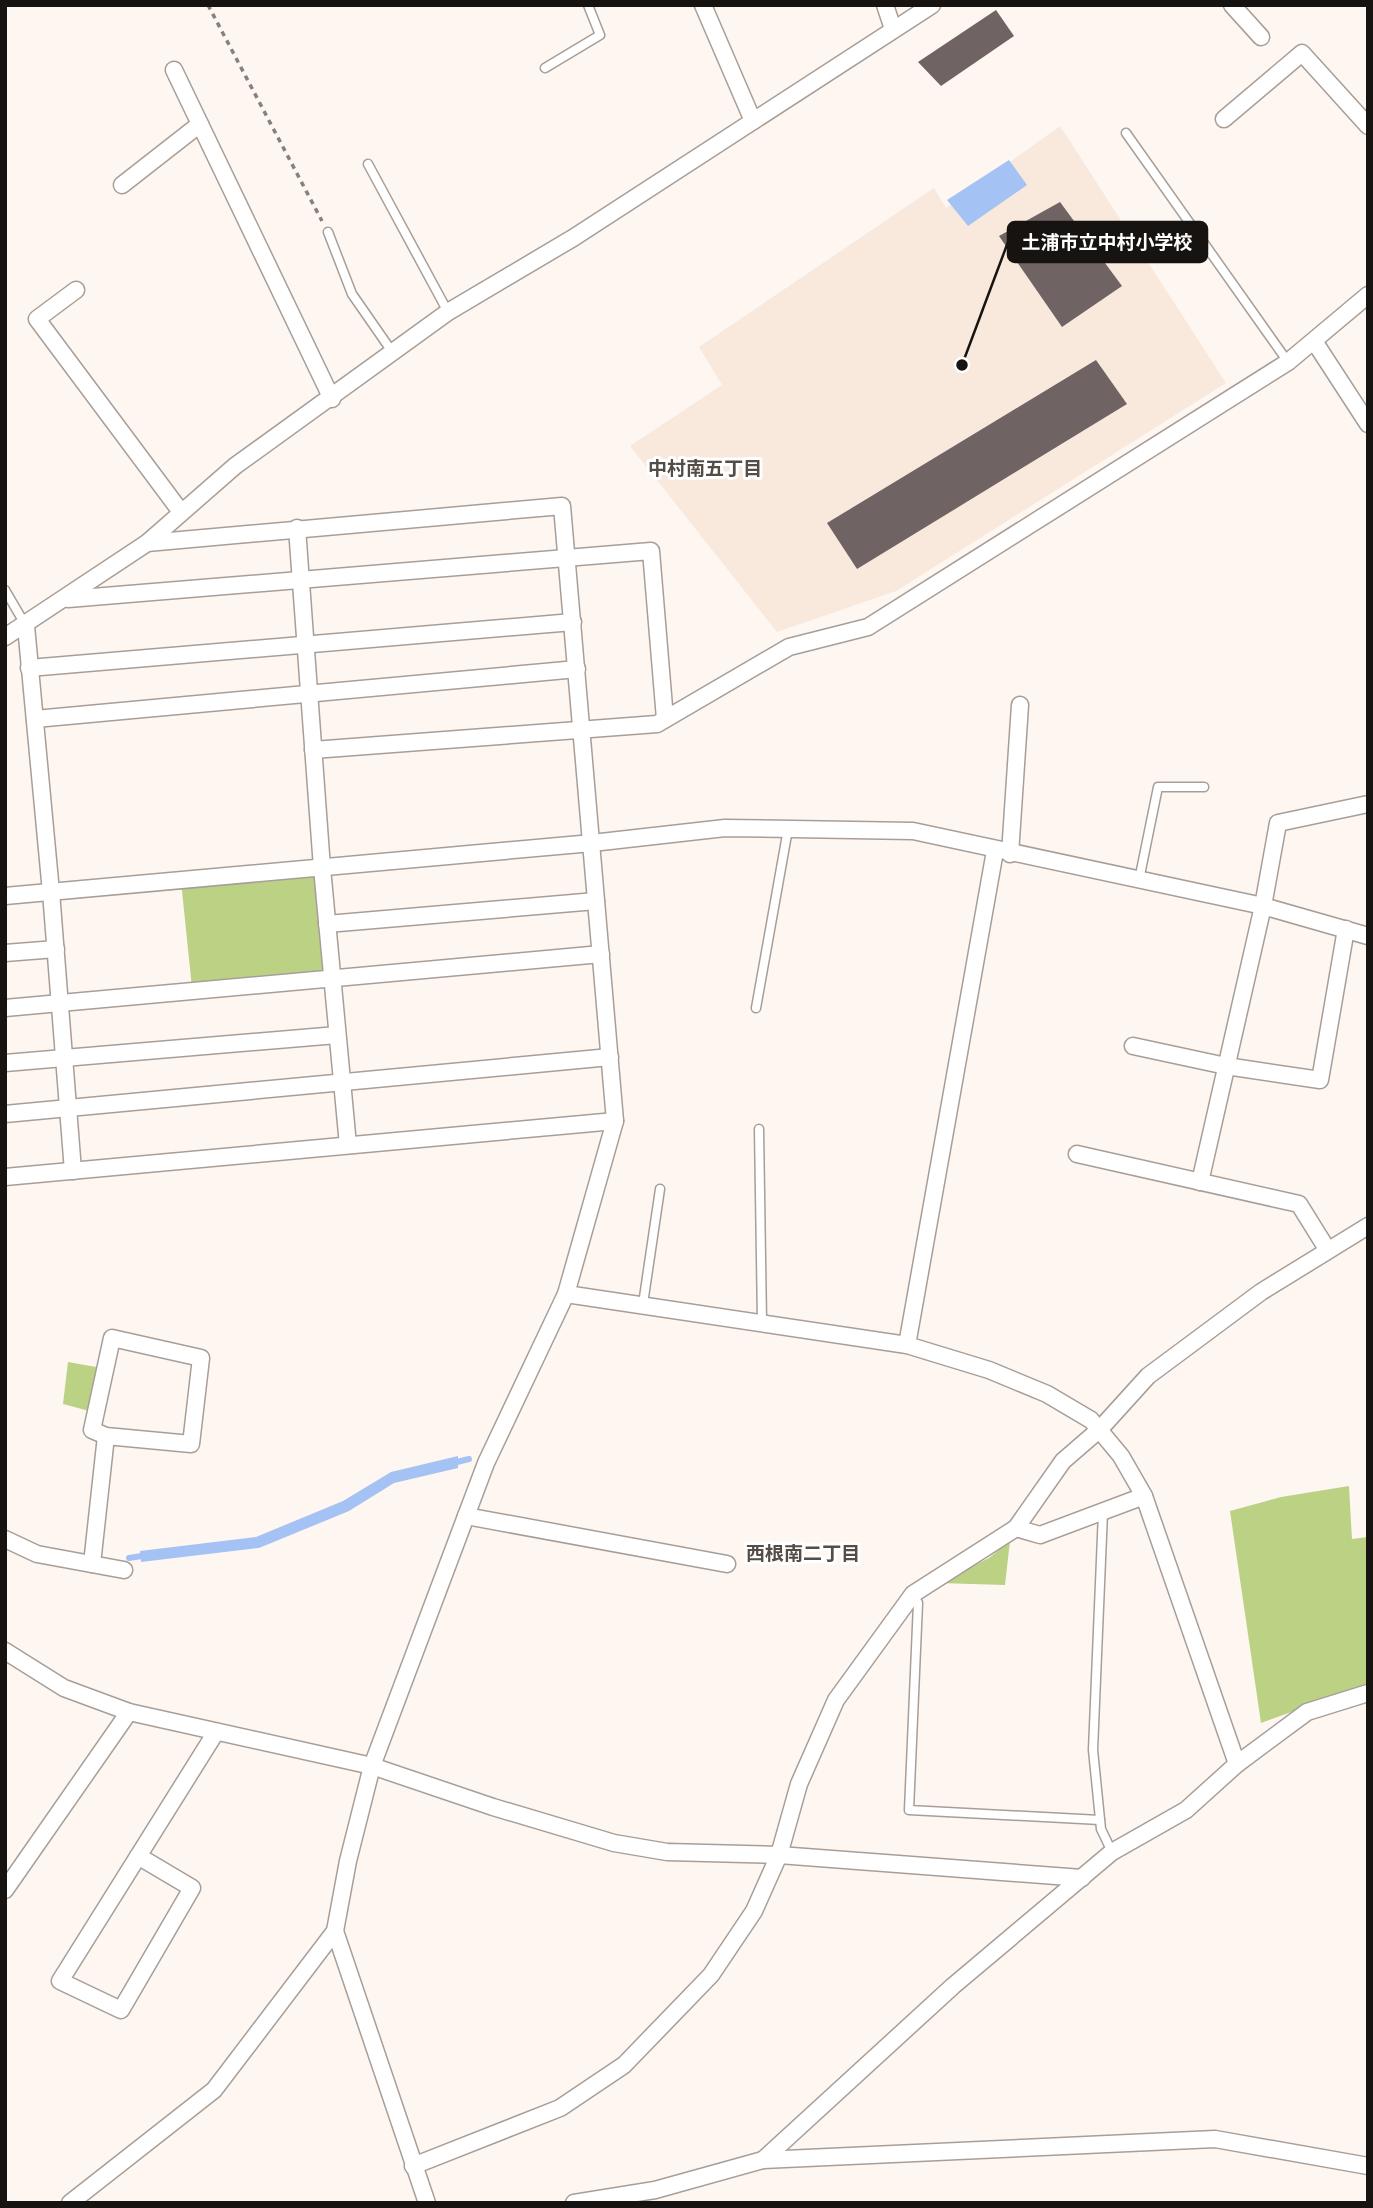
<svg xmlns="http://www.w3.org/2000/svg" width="1373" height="2208" font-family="'Fira Sans','Noto Sans JP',sans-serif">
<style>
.built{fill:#f9e8dc}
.green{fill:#bbd285}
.water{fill:#a4c2f3}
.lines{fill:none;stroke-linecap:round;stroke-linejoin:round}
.stream{stroke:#a4c2f3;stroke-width:6}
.building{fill:#6f6463}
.service-casing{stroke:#a79e98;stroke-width:11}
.minor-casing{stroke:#a79e98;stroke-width:19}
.path{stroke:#86817d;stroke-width:3.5;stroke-dasharray:5 5;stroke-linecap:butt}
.service{stroke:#fff;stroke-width:8}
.minor{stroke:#fff;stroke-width:16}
.labels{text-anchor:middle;stroke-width:6;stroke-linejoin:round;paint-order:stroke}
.neighbourhood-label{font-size:19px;font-weight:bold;fill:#544c46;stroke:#fff}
.leader{fill:none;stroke:#161311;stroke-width:2.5}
.callout-dot{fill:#161311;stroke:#fff;stroke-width:2.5}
.callout{fill:#161311;stroke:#161311;stroke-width:2.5}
.callout-label{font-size:19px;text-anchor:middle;font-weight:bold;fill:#fff}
</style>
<rect width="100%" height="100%" fill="#fef6f0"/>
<path class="built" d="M 1060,126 L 1226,383 L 896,591 L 777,632 L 630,446 L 722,385 L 699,347 L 934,188 L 946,208 Z"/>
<g class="green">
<path d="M 317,868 L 327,974 L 192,988 L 181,881 Z"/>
<path d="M 68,1362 L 102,1368 L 93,1412 L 63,1404 Z"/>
<path d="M 1349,1486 L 1352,1539 L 1368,1537 L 1368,1684 L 1261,1723 L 1230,1511 L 1281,1497 Z"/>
<path d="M 1010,1541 L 1005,1585 L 939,1583 L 989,1558 Z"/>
</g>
<g class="water">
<path d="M 1009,160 L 1027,185 L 968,226 L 947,200 Z"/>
<path d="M 458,1456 L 458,1468 L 394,1483 L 349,1511 L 259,1548 L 141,1562 L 140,1551 L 256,1537 L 343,1501 L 391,1472 Z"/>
</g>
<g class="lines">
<g class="stream">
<path d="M 453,1463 L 469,1459"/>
<path d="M 129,1558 L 148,1555"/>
</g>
</g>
<g class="building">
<path d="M 996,10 L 1014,36 L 941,86 L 918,62 Z"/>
<path d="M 1060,202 L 1122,286 L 1062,327 L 999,236 Z"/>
<path d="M 1096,360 L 1127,404 L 857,569 L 827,523 Z"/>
</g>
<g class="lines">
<defs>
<g id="service">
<path d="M 545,68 L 600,35 L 588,5"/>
<path d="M 1126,133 L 1288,362"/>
<path d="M 368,164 L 448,312"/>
<path d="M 328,232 L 352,294 L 393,353"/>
<path d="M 5,590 L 26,626"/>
<path d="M 1139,880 L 1158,787 L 1204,787"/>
<path d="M 756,1008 L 788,829"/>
<path d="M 759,1129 L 762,1322"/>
<path d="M 643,1304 L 660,1189"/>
<path d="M 1103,1512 L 1093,1750 L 1101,1829 L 1112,1852"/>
<path d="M 913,1594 L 918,1603 L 909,1810 L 1100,1820"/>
</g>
<g id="minor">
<path d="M 703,5 L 753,121"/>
<path d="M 885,5 L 893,29"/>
<path d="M 1232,5 L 1261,37"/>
<path d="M 174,70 L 332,399"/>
<path d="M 1224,119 L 1302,53 L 1368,126"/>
<path d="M 122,185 L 200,124"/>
<path d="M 76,290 L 37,319 L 181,512"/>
<path d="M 1314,341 L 1368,424"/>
<path d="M 297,528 L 322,868 L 348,1145"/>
<path d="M 68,599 L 651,551 L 665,719"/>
<path d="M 26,626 L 51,892 L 73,1171"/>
<path d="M 5,637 L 147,543 L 235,466 L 448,312 L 573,238 L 932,5"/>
<path d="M 29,668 L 573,622"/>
<path d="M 35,719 L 577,669"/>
<path d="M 313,750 L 657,724 L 789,647 L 868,627 L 1288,362 L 1368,295"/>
<path d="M 1010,854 L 1020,705"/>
<path d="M 5,896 L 592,843 L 725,828 L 913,831 L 1263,906 L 1368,936"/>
<path d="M 327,924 L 596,901"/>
<path d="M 5,953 L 56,949"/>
<path d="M 5,1008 L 601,954"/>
<path d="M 1133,1046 L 1226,1066 L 1320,1080 L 1346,929"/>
<path d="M 5,1063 L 337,1035"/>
<path d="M 5,1114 L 610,1057"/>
<path d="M 1077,1154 L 1299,1204 L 1327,1249"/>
<path d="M 5,1177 L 615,1121"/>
<path d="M 1200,1182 L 1263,906 L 1278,823 L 1368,804"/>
<path d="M 566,1294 L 907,1345 L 989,1370 L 1047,1394 L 1091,1420 L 1121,1456 L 1144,1496 L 1237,1764"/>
<path d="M 907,1345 L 995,851"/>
<path d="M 466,1516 L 727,1564"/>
<path d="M 1016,1528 L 1040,1535 L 1144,1496"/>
<path d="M 5,1539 L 37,1554 L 124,1570"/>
<path d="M 92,1564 L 106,1436 L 92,1430 L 112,1338 L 201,1358 L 191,1444 L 106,1436"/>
<path d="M 5,1651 L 64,1688 L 129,1712 L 372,1766 L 493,1807 L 614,1843 L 667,1852 L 779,1855 L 1082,1878"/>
<path d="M 138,1856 L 192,1888 L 121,2010 L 60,1981 L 216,1732"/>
<path d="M 5,1890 L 129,1712"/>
<path d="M 335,1931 L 427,2203"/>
<path d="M 763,2160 L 953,1986 L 1112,1852 L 1186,1810 L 1237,1764 L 1307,1712 L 1368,1693"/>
<path d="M 413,2166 L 560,2108 L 624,2065 L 711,1975 L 754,1911 L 779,1855 L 799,1784 L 836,1700 L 913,1594 L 1016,1528 L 1063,1461 L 1100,1429 L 1148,1376 L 1261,1292 L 1368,1226"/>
<path d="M 70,2203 L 214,2090 L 335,1931 L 348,1861 L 372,1766 L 486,1463 L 566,1294 L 615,1121 L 562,506 L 147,543"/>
<path d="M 574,2203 L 655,2190 L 763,2160 L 1215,2139 L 1368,2166"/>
</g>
</defs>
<use href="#service" class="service-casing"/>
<use href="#minor" class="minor-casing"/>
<path class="path" d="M 208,5 L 322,221"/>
<use href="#service" class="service"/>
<use href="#minor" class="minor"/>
</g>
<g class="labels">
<g class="neighbourhood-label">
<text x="705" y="475">中村南五丁目</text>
<text x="803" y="1560">西根南二丁目</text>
</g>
</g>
<path class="leader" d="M962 365L1008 242"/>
<circle class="callout-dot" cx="962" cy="365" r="7"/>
<rect class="callout" x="1008" y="222" width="199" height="40" rx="7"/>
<g class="callout-label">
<text x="1107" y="249">土浦市立中村小学校</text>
</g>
<rect width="1373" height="2208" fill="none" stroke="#161311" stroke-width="14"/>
</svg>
